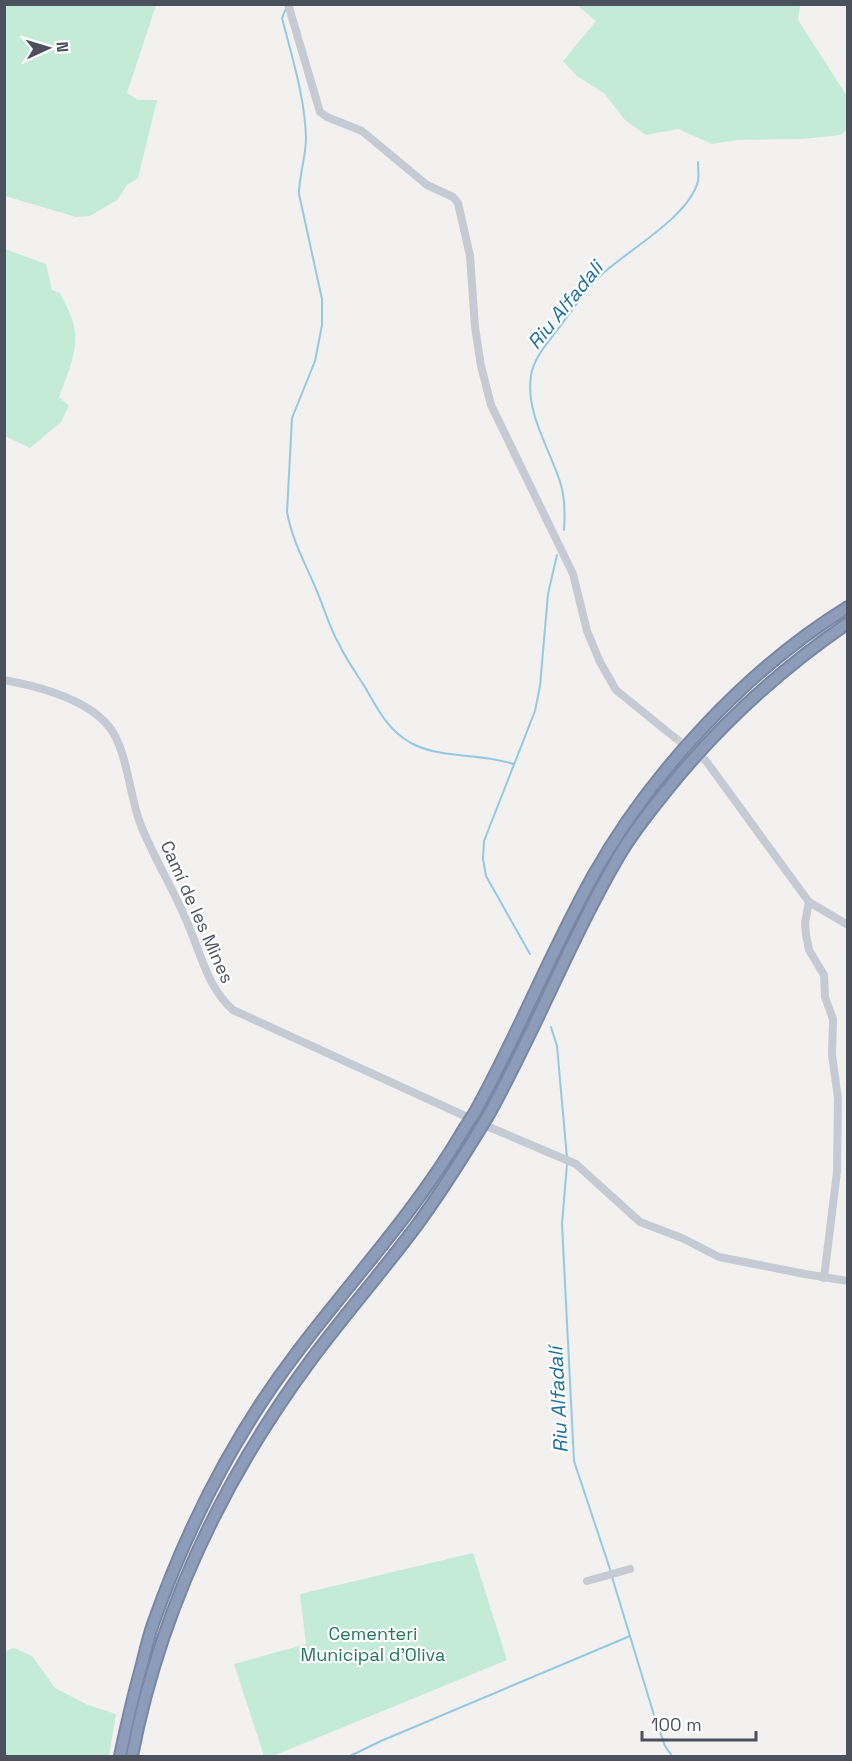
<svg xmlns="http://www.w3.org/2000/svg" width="852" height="1761" font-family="'Space Grotesk',sans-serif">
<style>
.green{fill:#c4ebd8}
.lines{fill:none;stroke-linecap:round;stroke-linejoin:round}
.stream{stroke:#95c8e3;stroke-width:2}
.minor-tunnel{stroke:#d0d1d2;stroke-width:8;stroke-dasharray:8 4;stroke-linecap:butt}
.highway-casing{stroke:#7887a5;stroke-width:14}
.minor{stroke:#c5cad3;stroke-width:8}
.highway{stroke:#8d9cb9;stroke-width:10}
.highway-bridge-casing{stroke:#7887a5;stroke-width:14;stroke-linecap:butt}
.highway-bridge{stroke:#8d9cb9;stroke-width:10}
.labels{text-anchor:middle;stroke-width:4.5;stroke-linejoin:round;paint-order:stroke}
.street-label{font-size:18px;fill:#4a515c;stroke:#fff}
.park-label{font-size:18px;fill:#217658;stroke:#fff}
.water-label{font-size:20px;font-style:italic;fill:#1b6f9d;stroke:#fff}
</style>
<rect width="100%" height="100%" fill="#f2f1f0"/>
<g class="green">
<path d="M 4,5 L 156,5 L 127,93 L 138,100 L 157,100 L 138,178 L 127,185 L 117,200 L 90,216 L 76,217 L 5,196 Z"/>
<path d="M 577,5 L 800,5 L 798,20 L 847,96 L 847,129 L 841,135 L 802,139 L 737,140 L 712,144 L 678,129 L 646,135 L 625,120 L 604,93 L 577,76 L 563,61 L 596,21 Z"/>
<path d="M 5,249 L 46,264 L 52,290 L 60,293 C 66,305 74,319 75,333 C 77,354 66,378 59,397 L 69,406 L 61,422 L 30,448 L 5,436 Z"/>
<path d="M 473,1553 L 507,1660 L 273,1756 L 264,1756 L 234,1664 L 306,1644 L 300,1594 Z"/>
<path d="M 14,1648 L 32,1656 L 55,1688 L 88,1705 L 116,1714 L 109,1756 L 5,1756 L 5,1651 Z"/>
</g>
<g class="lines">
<g class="stream">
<path d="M 286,8 L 282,18 C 292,57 305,98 306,138 C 306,157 299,175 299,194 L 322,299 L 322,325 L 315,361 L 292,418 L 287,512 C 292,540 305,563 316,589 C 324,607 329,627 339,644 C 346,659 356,673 365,687 C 378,710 388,730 411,743 C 443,760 480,752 513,764"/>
<path d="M 564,530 C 565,515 565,499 561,485 C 551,451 525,413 531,376 C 533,359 548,342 558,329 C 572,311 585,290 601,275 C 628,250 689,217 698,181 C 699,175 698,168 698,162"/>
<path d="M 530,954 L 486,876 L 483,859 L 484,841 L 535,711 L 540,686 L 548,594 L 557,555"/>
<path d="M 551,1027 L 557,1046 L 567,1158"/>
<path d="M 567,1164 L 562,1224 L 574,1461 L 611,1572"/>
<path d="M 612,1577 L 654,1715 L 665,1746 L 672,1756"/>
<path d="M 350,1756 L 381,1741 L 630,1636"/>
</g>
<path class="minor-tunnel" d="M 674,737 L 706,761"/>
<defs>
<g id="highway">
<path d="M 475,1112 C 518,1035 550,953 593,876 C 650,774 747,669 848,607"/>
<path d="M 488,1116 C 535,1032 570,940 619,856 C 633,832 650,811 667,790 C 720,724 778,671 848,623"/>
<path d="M 120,1756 C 126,1727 133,1697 141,1668 C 145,1653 148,1638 153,1624 C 187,1528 236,1432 298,1351 C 354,1277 417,1210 464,1129"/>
<path d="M 132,1756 C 160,1611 223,1479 311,1360 C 345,1314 383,1271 417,1225 C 439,1195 458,1165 477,1134"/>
</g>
</defs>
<use href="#highway" class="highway-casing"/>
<g class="minor">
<path d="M 288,4 L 320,112 L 327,117 L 362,131 L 427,185 L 453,197 L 458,203 L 470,256 L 475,327 L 481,366 L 491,405 L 573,574 L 587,631 L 600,662 L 616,690 L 674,737"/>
<path d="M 4,680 C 42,687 101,702 117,740 C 129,766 130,796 140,823 C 154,859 175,891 189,927 C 202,957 208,988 233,1010 L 465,1116"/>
<path d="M 706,761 L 809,902 L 848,925"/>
<path d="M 809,902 L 805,923 L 806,935 L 809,950 L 824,975 L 825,997 L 833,1019 L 832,1055 L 838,1098 L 837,1172 L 824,1278"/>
<path d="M 489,1127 L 576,1164 L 640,1222 L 682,1238 L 719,1257 L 805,1274 L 848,1281"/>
<path d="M 587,1581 L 630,1569"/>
</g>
<use href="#highway" class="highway"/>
<defs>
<g id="highway-bridge">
<path d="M 464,1129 L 475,1112"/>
<path d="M 477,1134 L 488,1116"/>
</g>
</defs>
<use href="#highway-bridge" class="highway-bridge-casing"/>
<use href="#highway-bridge" class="highway-bridge"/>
</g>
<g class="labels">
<g class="street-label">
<text transform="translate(197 912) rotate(66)" y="6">Camí de les Mines</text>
</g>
<g class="park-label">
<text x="373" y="1640">Cementeri<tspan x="373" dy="21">Municipal d'Oliva</tspan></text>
</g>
<g class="water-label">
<text transform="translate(565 305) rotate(-51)" y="7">Riu Alfadali</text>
<text transform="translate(558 1400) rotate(-93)" y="7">Riu Alfadalí</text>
</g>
</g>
<rect width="852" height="1761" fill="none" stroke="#4a515c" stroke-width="12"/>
<g transform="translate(48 48) rotate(86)" stroke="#ffffff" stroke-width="4.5" paint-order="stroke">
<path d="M0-4.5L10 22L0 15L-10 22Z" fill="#4a515c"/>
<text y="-9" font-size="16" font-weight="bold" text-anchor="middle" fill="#4a515c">N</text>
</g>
<path d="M642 1731v9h114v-9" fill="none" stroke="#4a515c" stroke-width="3"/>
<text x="651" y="1731" font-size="18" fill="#4a515c" stroke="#ffffff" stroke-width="4.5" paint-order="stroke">100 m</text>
</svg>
